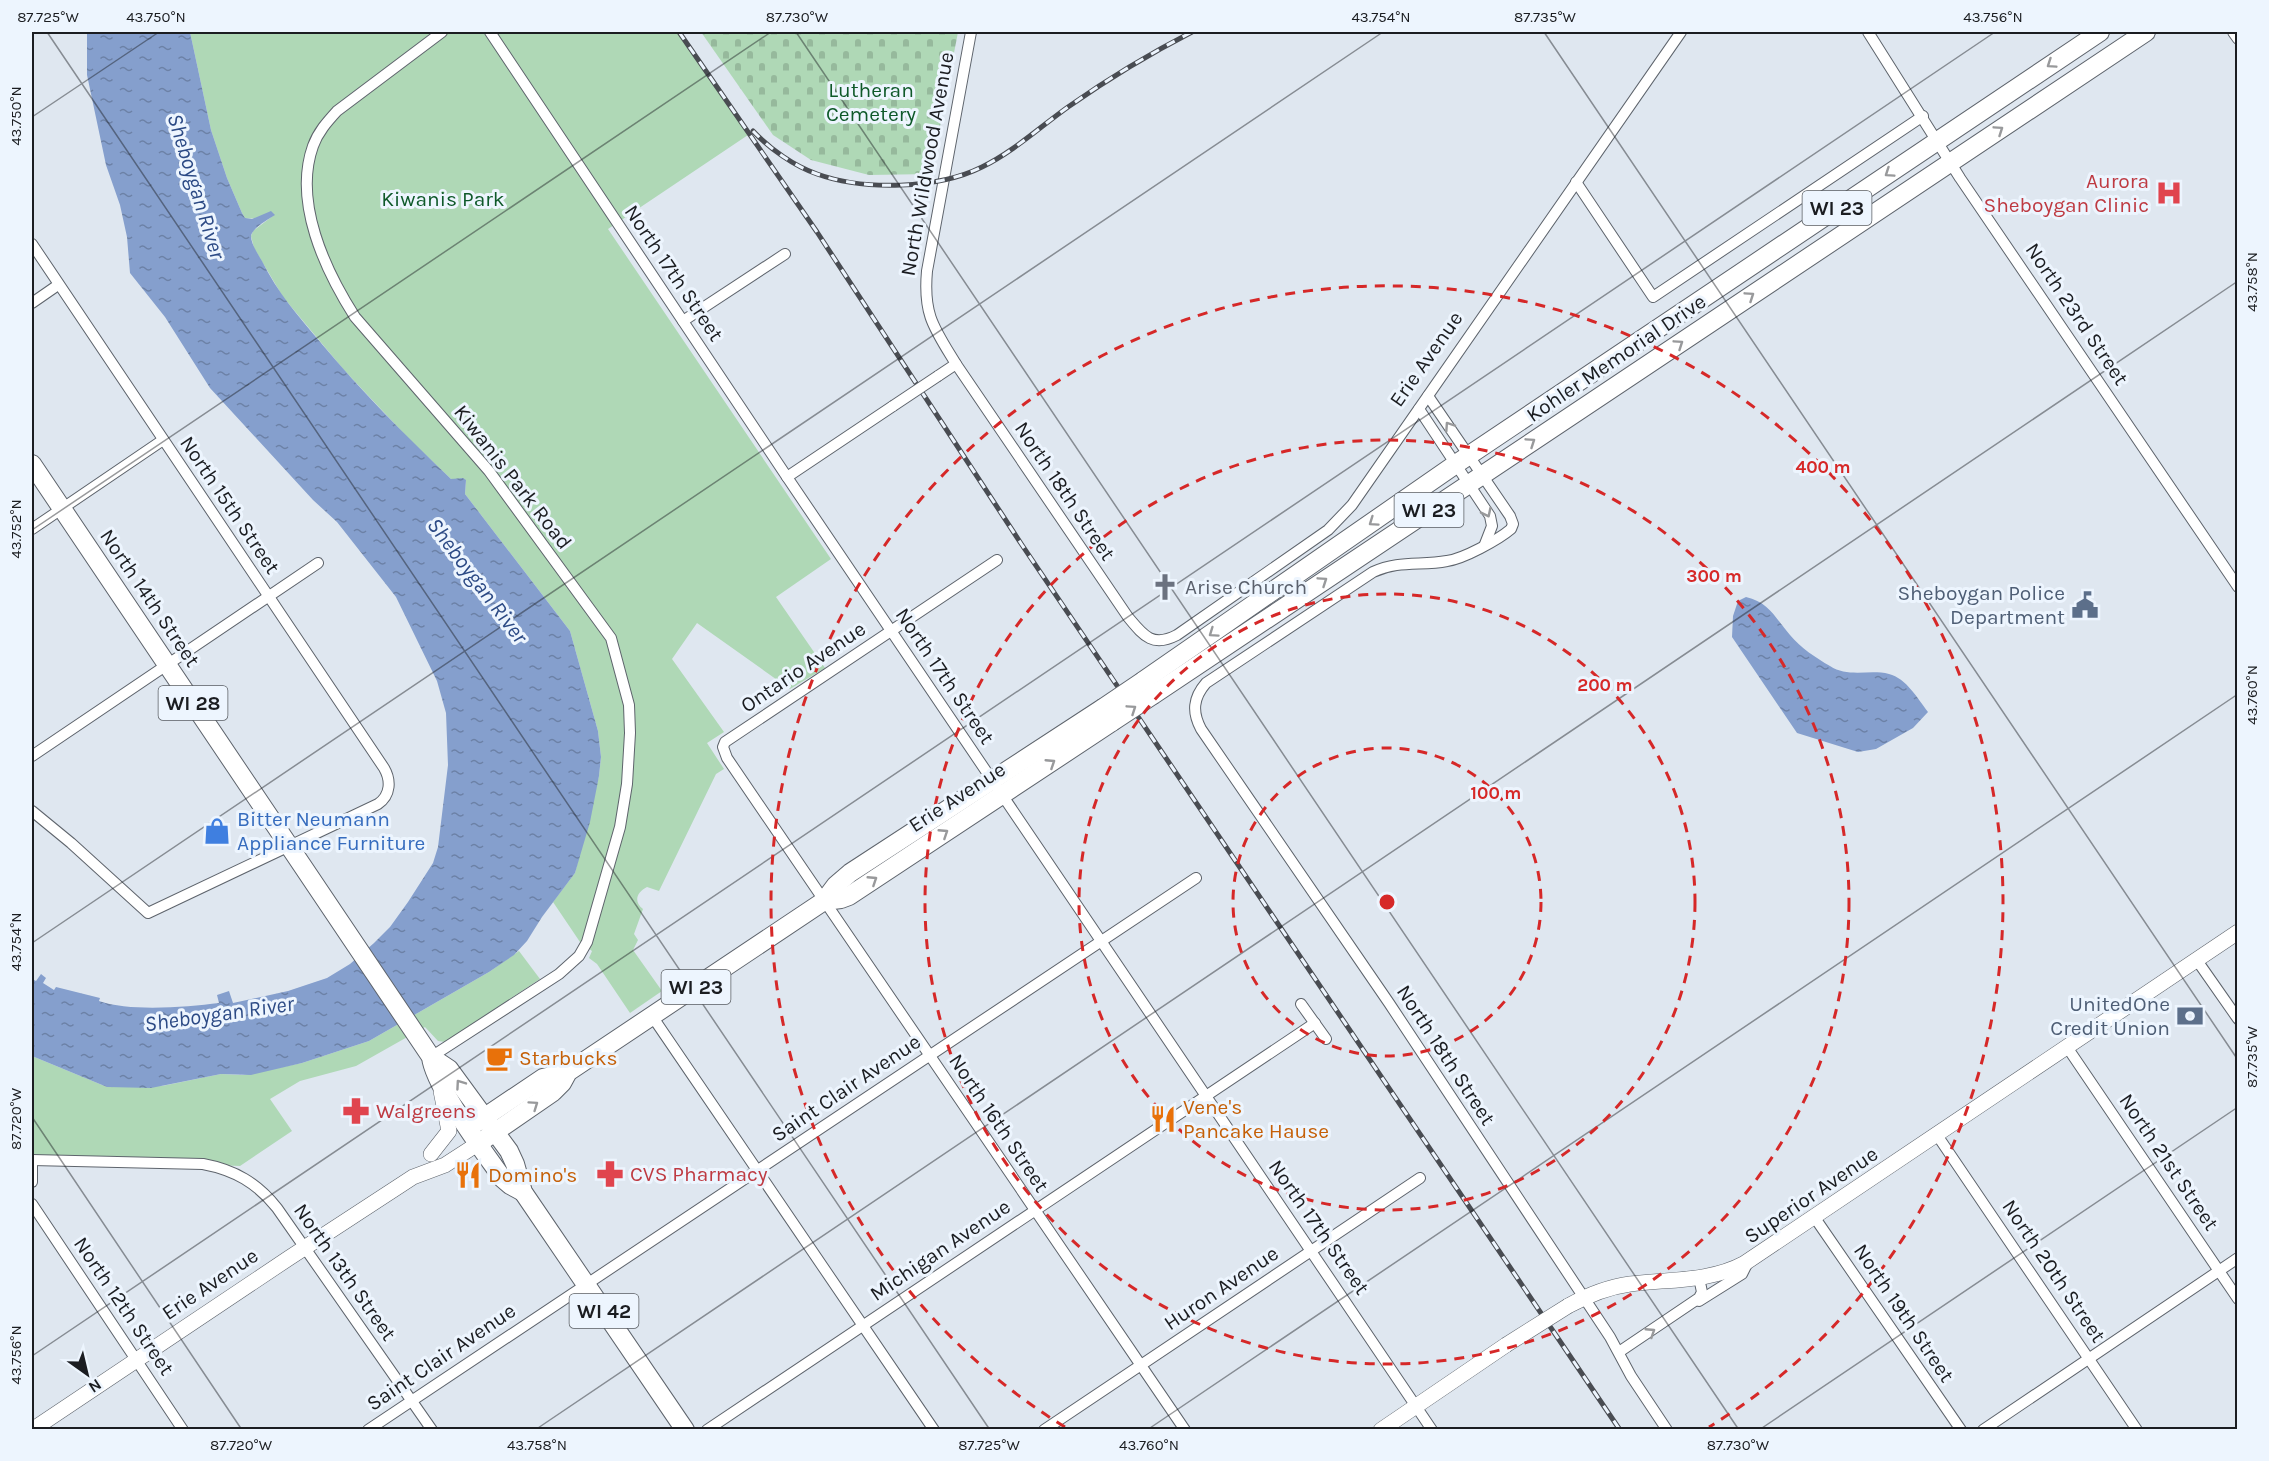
<svg xmlns="http://www.w3.org/2000/svg" width="2269" height="1461" font-family="Karla,sans-serif">
<style>
.cemetery{fill:url(#cemetery-stones)}
.park{fill:#afd8b6}
.water{fill:url(#water-ripples)}
.lines{fill:none;stroke-linecap:round;stroke-linejoin:round}
.street-casing{stroke:#5e646c;stroke-width:12}
.secondary-casing{stroke:#5e646c;stroke-width:16}
.primary-casing{stroke:#5e646c;stroke-width:20}
.street{stroke:#fff;stroke-width:10}
.secondary{stroke:#fff;stroke-width:15}
.primary{stroke:#fff;stroke-width:18}
.rail-casing{stroke:#494c52;stroke-width:5}
.rail{stroke:#edf5fe;stroke-width:3;stroke-dasharray:9;stroke-linecap:butt}
.street-bridge-casing{stroke:#5e646c;stroke-width:12;stroke-linecap:butt}
.secondary-bridge-casing{stroke:#5e646c;stroke-width:16;stroke-linecap:butt}
.primary-bridge-casing{stroke:#5e646c;stroke-width:20;stroke-linecap:butt}
.street-bridge{stroke:#fff;stroke-width:10}
.secondary-bridge{stroke:#fff;stroke-width:15}
.primary-bridge{stroke:#fff;stroke-width:18}
.oneway{stroke:#98999b}
.ticks{fill:none;stroke:#1b1d21;stroke-width:1.5;stroke-opacity:0.45}
.ring{fill:none;stroke:#d62828;stroke-width:3;stroke-dasharray:10 8}
.labels{text-anchor:middle;stroke-width:6;stroke-linejoin:round;paint-order:stroke}
.shield{fill:#edf5fe;stroke:#5a5e63;stroke-width:1.5}
.shield-label{font-size:20px;font-weight:bold;fill:#1b1d21}
.park-label{font-size:21px;fill:#0e5929;stroke:#edf5fe}
.street-label{font-size:21px;fill:#1b1d21;stroke:#edf5fe}
.health-label{font-size:21px;fill:#be3a42;stroke:#edf5fe;text-anchor:start}
.worship-label{font-size:21px;fill:#5b616d;stroke:#edf5fe;text-anchor:start}
.service-label{font-size:21px;fill:#4e5e75;stroke:#edf5fe;text-anchor:end}
.shop-label{font-size:21px;fill:#366cbe;stroke:#edf5fe;text-anchor:start}
.food-label{font-size:21px;fill:#c56008;stroke:#edf5fe;text-anchor:start}
.water-label{font-size:22px;font-style:italic;fill:#2c4a85;stroke:#edf5fe}
.centre{fill:#d62828;stroke:#edf5fe;stroke-width:3}
.ring-label{font-size:18px;text-anchor:middle;font-weight:bold;fill:#d62828;stroke:#edf5fe;stroke-width:6;stroke-linejoin:round;paint-order:stroke}
.neatline{fill:none;stroke:#1b1d21;stroke-width:2}
.ticks-label{font-size:15px;text-anchor:middle;fill:#1b1d21}
</style>
<defs>
<pattern id="cemetery-stones" width="16" height="16" patternUnits="userSpaceOnUse" patternTransform="scale(1.5)"><rect width="16" height="16" fill="#afd8b6"/><path d="M2 7V4a2 2 0 0 1 4 0v3zM10 15v-3a2 2 0 0 1 4 0v3z" fill="#96b99c"/></pattern>
<pattern id="water-ripples" width="26" height="14" patternUnits="userSpaceOnUse" patternTransform="scale(1.5)"><rect width="26" height="14" fill="#859fcd"/><path d="M2 4q2-2 4 0t4 0M15 11q2-2 4 0t4 0" fill="none" stroke="#6c81a6"/></pattern>
</defs>
<rect width="100%" height="100%" fill="#dfe7f0"/>
<path class="cemetery" d="M 701,32 L 958,32 L 931,174 L 869,175 L 811,160 L 773,135 Z"/>
<g class="park">
<path d="M 190,32 L 678,32 L 748,135 L 608,229 L 831,559 L 776,597 L 825,668 L 790,689 L 697,623 L 672,659 L 724,732 L 707,743 L 724,769 L 716,774 L 659,891 L 647,887 C 637,892 633,901 643,909 L 634,934 L 638,940 L 633,950 L 662,991 L 630,1013 L 597,964 L 589,958 L 592,951 L 580,942 L 553,902 L 575,873 L 599,776 L 601,757 L 598,731 L 570,631 L 465,494 L 466,480 L 451,479 L 410,440 L 344,370 L 283,297 L 254,248 L 251,236 L 253,231 L 274,215 C 264,216 254,220 245,218 L 242,213 L 227,178 L 211,130 Z"/>
<path d="M 519,951 L 540,979 L 445,1042 L 438,1041 L 425,1027 L 356,1066 L 300,1081 L 270,1099 L 292,1131 L 240,1166 L 32,1158 L 32,1056 L 107,1087 L 162,1086 L 221,1074 L 243,1075 L 302,1063 L 369,1041 L 489,972 Z"/>
</g>
<g class="water">
<path d="M 87,32 L 190,32 L 211,130 L 227,178 L 242,213 L 245,218 L 252,219 L 271,211 L 275,215 C 269,219 252,228 251,236 C 251,244 258,254 262,261 C 277,292 299,317 321,343 C 361,391 406,436 451,479 L 463,478 L 466,480 L 465,494 L 570,631 L 598,731 L 601,757 L 599,776 L 590,822 L 575,873 L 542,917 L 527,941 L 514,955 L 489,972 L 369,1041 L 302,1063 L 251,1075 L 221,1074 L 151,1088 L 107,1087 L 32,1056 L 32,979 L 36,981 L 41,974 L 46,978 L 43,983 L 54,990 L 56,987 L 100,998 L 99,1001 C 131,1012 186,1007 219,1003 L 217,995 L 229,991 L 233,1003 L 288,991 L 327,978 L 350,964 L 374,943 L 390,927 L 408,902 L 433,863 L 438,847 L 448,765 L 446,713 L 437,681 L 396,597 L 337,522 L 313,500 L 210,388 L 165,317 L 130,273 L 127,237 L 120,205 L 106,165 L 87,75 Z"/>
<path d="M 1746,597 C 1769,602 1776,619 1790,635 C 1801,648 1816,658 1830,666 C 1848,678 1870,669 1889,674 C 1906,678 1918,699 1928,712 L 1913,728 L 1876,749 L 1858,752 L 1797,733 L 1732,637 L 1733,616 L 1738,601 Z"/>
</g>
<g class="lines">
<defs>
<g id="street">
<path d="M 490,32 L 787,477 L 1432,1430"/>
<path d="M 971,32 L 927,271 C 923,315 934,328 956,364 L 1128,617 C 1143,635 1152,648 1177,635 L 1328,530 L 1352,505 L 1681,32"/>
<path d="M 1868,32 L 1960,178 L 2238,587"/>
<path d="M 2233,32 L 2238,39"/>
<path d="M 1576,182 L 1653,297 L 1923,116"/>
<path d="M 32,244 L 384,768 C 391,780 391,795 378,804 L 148,913 L 71,843 L 32,811"/>
<path d="M 32,303 L 58,285"/>
<path d="M 683,321 L 785,254"/>
<path d="M 938,376 L 956,364"/>
<path d="M 1428,396 L 1510,516 L 1513,524 L 1511,529 C 1498,540 1463,559 1447,561 C 1421,566 1399,560 1373,572 L 1206,683 C 1193,698 1192,712 1201,729 L 1389,1003 L 1610,1337 L 1631,1376 L 1667,1430"/>
<path d="M 1419,409 L 1490,516 L 1492,526 L 1485,544"/>
<path d="M 787,477 L 893,406"/>
<path d="M 32,529 L 163,440"/>
<path d="M 997,560 L 725,742 L 723,747 L 727,758 L 1185,1430"/>
<path d="M 32,756 L 318,563"/>
<path d="M 2196,959 L 2238,1019"/>
<path d="M 1301,1004 L 1326,1039"/>
<path d="M 652,1016 L 934,1430"/>
<path d="M 2067,1047 L 2238,1299"/>
<path d="M 431,1057 L 559,974 L 579,956 L 587,942 L 620,827 L 627,784 L 630,733 L 629,705 L 611,638 L 489,471 L 355,317 C 325,270 293,202 313,146 C 318,132 327,122 337,111 L 442,32"/>
<path d="M 1937,1135 L 2137,1430"/>
<path d="M 32,1160 L 203,1164 C 235,1170 257,1183 277,1208 L 432,1430"/>
<path d="M 32,1182 L 32,1160"/>
<path d="M 32,1204 L 183,1430"/>
<path d="M 1815,1218 L 1961,1430"/>
<path d="M 1699,1301 L 1742,1274 L 1748,1262"/>
<path d="M 1619,1352 L 1699,1298 L 1702,1292 L 1699,1278"/>
<path d="M 368,1430 L 1196,878"/>
<path d="M 707,1430 L 1315,1023"/>
<path d="M 1044,1430 L 1420,1178"/>
<path d="M 1983,1430 L 2238,1258"/>
</g>
<g id="secondary">
<path d="M 431,1154 L 449,1131 L 441,1091"/>
<path d="M 1568,1306 C 1588,1295 1608,1287 1630,1284 C 1669,1279 1710,1282 1745,1263 L 2238,932"/>
<path d="M 32,1430 L 289,1258 L 413,1177 L 445,1165 L 479,1143"/>
<path d="M 1381,1430 L 1506,1345"/>
</g>
<g id="primary">
<path d="M 32,464 L 431,1057 C 434,1086 485,1153 503,1179 L 510,1185 L 523,1192"/>
<path d="M 1143,681 L 1456,464 L 2100,32"/>
<path d="M 1153,695 L 2146,32"/>
<path d="M 824,901 L 841,899 L 849,896 L 1112,722"/>
<path d="M 431,1057 L 449,1069 L 509,1151 L 515,1164 L 523,1192 L 685,1430"/>
<path d="M 476,1123 L 543,1078 L 568,1072"/>
<path d="M 479,1143 L 553,1092 L 562,1083 L 568,1072 L 824,901 L 836,885 L 850,873 L 1103,708"/>
</g>
</defs>
<use href="#street" class="street-casing"/>
<use href="#secondary" class="secondary-casing"/>
<use href="#primary" class="primary-casing"/>
<use href="#street" class="street"/>
<use href="#secondary" class="secondary"/>
<use href="#primary" class="primary"/>
<defs>
<g id="rail">
<path d="M 679,32 L 817,232 L 1022,545 L 1620,1430"/>
<path d="M 753,131 C 770,149 794,166 817,174 C 864,191 938,189 982,167 C 1013,152 1040,127 1068,107 C 1108,79 1149,54 1192,32"/>
</g>
</defs>
<use href="#rail" class="rail-casing"/>
<use href="#rail" class="rail"/>
<defs>
<path id="street-bridge" d="M 893,406 L 938,376"/>
<path id="secondary-bridge" d="M 1506,1345 L 1568,1306"/>
<g id="primary-bridge">
<path d="M 1103,708 L 1143,681"/>
<path d="M 1112,722 L 1153,695"/>
</g>
</defs>
<use href="#street-bridge" class="street-bridge-casing"/>
<use href="#secondary-bridge" class="secondary-bridge-casing"/>
<use href="#primary-bridge" class="primary-bridge-casing"/>
<use href="#street-bridge" class="street-bridge"/>
<use href="#secondary-bridge" class="secondary-bridge"/>
<use href="#primary-bridge" class="primary-bridge"/>
</g>
<defs><path id="oneway-chevron" d="M-2-3.5L2.5 0L-2 3.5" fill="none" stroke-width="1.6" stroke-linecap="round" stroke-linejoin="round" transform="scale(1.5)"/></defs>
<g class="oneway">
<use href="#oneway-chevron" transform="translate(2051 64) rotate(146)"/>
<use href="#oneway-chevron" transform="translate(1999 130) rotate(-34)"/>
<use href="#oneway-chevron" transform="translate(1889 173) rotate(146)"/>
<use href="#oneway-chevron" transform="translate(1750 296) rotate(-34)"/>
<use href="#oneway-chevron" transform="translate(1679 344) rotate(-34)"/>
<use href="#oneway-chevron" transform="translate(1449 426) rotate(-124)"/>
<use href="#oneway-chevron" transform="translate(1531 442) rotate(-34)"/>
<use href="#oneway-chevron" transform="translate(1487 513) rotate(64)"/>
<use href="#oneway-chevron" transform="translate(1373 522) rotate(145)"/>
<use href="#oneway-chevron" transform="translate(1323 581) rotate(-34)"/>
<use href="#oneway-chevron" transform="translate(1213 633) rotate(145)"/>
<use href="#oneway-chevron" transform="translate(1132 709) rotate(-34)"/>
<use href="#oneway-chevron" transform="translate(1051 763) rotate(-33)"/>
<use href="#oneway-chevron" transform="translate(944 833) rotate(-33)"/>
<use href="#oneway-chevron" transform="translate(873 880) rotate(-33)"/>
<use href="#oneway-chevron" transform="translate(460 1084) rotate(-125)"/>
<use href="#oneway-chevron" transform="translate(534 1105) rotate(-35)"/>
<use href="#oneway-chevron" transform="translate(1651 1332) rotate(-33)"/>
</g>
<path class="ticks" d="M 47,32 L 990,1430M 796,32 L 1739,1430M 1544,32 L 2238,1060M 32,117 L 159,32M 32,530 L 771,32M 32,943 L 1383,32M 32,1117 L 242,1430M 32,1356 L 1995,32M 535,1430 L 2238,281M 1147,1430 L 2238,694M 1759,1430 L 2238,1107"/>
<g class="ring">
<circle cx="1387" cy="902" r="154"/>
<circle cx="1387" cy="902" r="308"/>
<circle cx="1387" cy="902" r="462"/>
<path d="M1065 1427A616 616 0 1 1 1709 1427"/>
</g>
<defs>
<symbol id="hospital-bare" viewBox="-9 -9 18 18"><path d="M-5-5h3v3.5h4V-5h3V5h-3V1.5h-4V5h-3Z" fill="#e0444e" stroke="#edf5fe" stroke-width="2.5" paint-order="stroke"/></symbol>
<symbol id="church-bare" viewBox="-9 -9 18 18"><path d="M-1.2-6h2.4v3.5h3.3v2.4h-3.3V6h-2.4V-.1h-3.3v-2.4h3.3Z" fill="#6b7280" stroke="#edf5fe" stroke-width="2.5" paint-order="stroke"/></symbol>
<symbol id="civic-bare" viewBox="-9 -9 18 18"><path d="M-.6-6.5H3V-4.5H.6V-3L4-1V1h2V6H-6V1h2V-1L-.6-3ZM-1.2 2.5V6h2.4V2.5Z" fill="#5c6f8a" stroke="#edf5fe" stroke-width="2.5" paint-order="stroke"/></symbol>
<symbol id="shop-bare" viewBox="-9 -9 18 18"><path d="M-5-2.5h2.3a2.7 3.5 0 0 1 5.4 0H5L5.5 6h-11ZM-1.5-2.5h3a1.5 2.3 0 0 0-3 0Z" fill="#3f7fe0" stroke="#edf5fe" stroke-width="2.5" paint-order="stroke"/></symbol>
<symbol id="bank-bare" viewBox="-9 -9 18 18"><path d="M-6-4H6V4H-6ZM0-2.3a2.3 2.3 0 1 0 0 4.6a2.3 2.3 0 1 0 0-4.6Z" fill="#5c6f8a" stroke="#edf5fe" stroke-width="2.5" paint-order="stroke"/></symbol>
<symbol id="cafe-bare" viewBox="-9 -9 18 18"><path d="M-5.5-4.5H6V0H3Q3 3.5 0 3.5H-2.5Q-5.5 3.5-5.5 0ZM3-3.2v2h1.7v-2ZM-6 4.5H4V6H-6Z" fill="#e8710a" stroke="#edf5fe" stroke-width="2.5" paint-order="stroke"/></symbol>
<symbol id="pharmacy-bare" viewBox="-9 -9 18 18"><path d="M-2-6h4v4h4v4h-4v4h-4v-4h-4v-4h4Z" fill="#e0444e" stroke="#edf5fe" stroke-width="2.5" paint-order="stroke"/></symbol>
<symbol id="restaurant-bare" viewBox="-9 -9 18 18"><path d="M-5-6h1v4h1v-4h1v4h1v-4h1v5L-1.5 .5V6h-2V.5L-5-1ZM5-6V6H3V1.5H1.5Q1.5-4 5-6Z" fill="#e8710a" stroke="#edf5fe" stroke-width="2.5" paint-order="stroke"/></symbol>
</defs>
<g fill-rule="evenodd">
<use href="#hospital-bare" x="2150" y="174" width="38" height="38"/>
<use href="#church-bare" x="1146" y="568" width="38" height="38"/>
<use href="#civic-bare" x="2066" y="586" width="38" height="38"/>
<use href="#shop-bare" x="198" y="812" width="38" height="38"/>
<use href="#bank-bare" x="2171" y="997" width="38" height="38"/>
<use href="#cafe-bare" x="480" y="1039" width="38" height="38"/>
<use href="#pharmacy-bare" x="337" y="1092" width="38" height="38"/>
<use href="#restaurant-bare" x="1144" y="1100" width="38" height="38"/>
<use href="#pharmacy-bare" x="591" y="1155" width="38" height="38"/>
<use href="#restaurant-bare" x="449" y="1156" width="38" height="38"/>
</g>
<g class="labels">
<g class="shield">
<rect x="1802.5" y="191" width="69" height="34" rx="4.5"/>
<rect x="1394.5" y="493" width="69" height="34" rx="4.5"/>
<rect x="158.5" y="686" width="69" height="34" rx="4.5"/>
<rect x="661.5" y="970" width="69" height="34" rx="4.5"/>
<rect x="569.5" y="1294" width="69" height="34" rx="4.5"/>
</g>
<g class="shield-label">
<text x="1837" y="215">WI 23</text>
<text x="1429" y="517">WI 23</text>
<text x="193" y="710">WI 28</text>
<text x="696" y="994">WI 23</text>
<text x="604" y="1318">WI 42</text>
</g>
<g class="park-label">
<text x="871" y="97">Lutheran<tspan x="871" dy="24">Cemetery</tspan></text>
<text x="443" y="206">Kiwanis Park</text>
</g>
<g class="street-label">
<text transform="translate(927 164) rotate(-80)" y="7">North Wildwood Avenue</text>
<text transform="translate(674 273) rotate(56)" y="7">North 17th Street</text>
<text transform="translate(2077 314) rotate(56)" y="7">North 23rd Street</text>
<text transform="translate(1616 358) rotate(-34)" y="7">Kohler Memorial Drive</text>
<text transform="translate(1426 359) rotate(-55)" y="7">Erie Avenue</text>
<text transform="translate(513 477) rotate(52)" y="7">Kiwanis Park Road</text>
<text transform="translate(1065 491) rotate(56)" y="7">North 18th Street</text>
<text transform="translate(230 505) rotate(56)" y="7">North 15th Street</text>
<text transform="translate(150 598) rotate(56)" y="7">North 14th Street</text>
<text transform="translate(803 667) rotate(-34)" y="7">Ontario Avenue</text>
<text transform="translate(945 676) rotate(56)" y="7">North 17th Street</text>
<text transform="translate(957 797) rotate(-33)" y="7">Erie Avenue</text>
<text transform="translate(1446 1055) rotate(57)" y="7">North 18th Street</text>
<text transform="translate(846 1088) rotate(-34)" y="7">Saint Clair Avenue</text>
<text transform="translate(999 1123) rotate(56)" y="7">North 16th Street</text>
<text transform="translate(2169 1162) rotate(56)" y="7">North 21st Street</text>
<text transform="translate(1811 1195) rotate(-34)" y="7">Superior Avenue</text>
<text transform="translate(1319 1227) rotate(55)" y="7">North 17th Street</text>
<text transform="translate(940 1250) rotate(-34)" y="7">Michigan Avenue</text>
<text transform="translate(2054 1271) rotate(56)" y="7">North 20th Street</text>
<text transform="translate(345 1272) rotate(55)" y="7">North 13th Street</text>
<text transform="translate(210 1284) rotate(-34)" y="7">Erie Avenue</text>
<text transform="translate(1221 1288) rotate(-34)" y="7">Huron Avenue</text>
<text transform="translate(124 1306) rotate(56)" y="7">North 12th Street</text>
<text transform="translate(1904 1313) rotate(56)" y="7">North 19th Street</text>
<text transform="translate(441 1357) rotate(-34)" y="7">Saint Clair Avenue</text>
</g>
<g class="health-label">
<text x="2149" y="188" text-anchor="end">Aurora<tspan x="2149" dy="24">Sheboygan Clinic</tspan></text>
<text x="376" y="1118">Walgreens</text>
<text x="630" y="1181">CVS Pharmacy</text>
</g>
<g class="worship-label">
<text x="1185" y="594">Arise Church</text>
</g>
<g class="service-label">
<text x="2065" y="600">Sheboygan Police<tspan x="2065" dy="24">Department</tspan></text>
<text x="2170" y="1011">UnitedOne<tspan x="2170" dy="24">Credit Union</tspan></text>
</g>
<g class="shop-label">
<text x="237" y="826">Bitter Neumann<tspan x="237" dy="24">Appliance Furniture</tspan></text>
</g>
<g class="food-label">
<text x="519" y="1065">Starbucks</text>
<text x="1183" y="1114">Vene's<tspan x="1183" dy="24">Pancake Hause</tspan></text>
<text x="488" y="1182">Domino's</text>
</g>
<g class="water-label">
<text transform="translate(197 186) rotate(73)" y="8">Sheboygan River</text>
<text transform="translate(478 580) rotate(53)" y="8">Sheboygan River</text>
<text transform="translate(219 1013) rotate(-8)" y="8">Sheboygan River</text>
</g>
</g>
<circle cx="1387" cy="902" r="9" class="centre"/>
<g class="ring-label">
<text x="1823" y="473">400 m</text>
<text x="1714" y="582">300 m</text>
<text x="1605" y="691">200 m</text>
<text x="1496" y="799">100 m</text>
</g>
<rect width="2269" height="1461" fill="none" stroke="#edf5fe" stroke-width="66"/>
<g transform="translate(87 1374) rotate(146)" stroke="#edf5fe" stroke-width="4.5" paint-order="stroke">
<path d="M0-4.5L10 22L0 15L-10 22Z" fill="#1b1d21"/>
<text y="-9" font-size="16" font-weight="bold" text-anchor="middle" fill="#1b1d21">N</text>
</g>
<rect x="33" y="33" width="2203" height="1395" class="neatline"/>
<g class="ticks-label">
<text x="48" y="22">87.725°W</text>
<text x="156" y="22">43.750°N</text>
<text x="797" y="22">87.730°W</text>
<text x="1381" y="22">43.754°N</text>
<text x="1545" y="22">87.735°W</text>
<text x="1993" y="22">43.756°N</text>
<text transform="translate(16 116) rotate(-90)" y="5">43.750°N</text>
<text transform="translate(2252 282) rotate(-90)" y="5">43.758°N</text>
<text transform="translate(16 529) rotate(-90)" y="5">43.752°N</text>
<text transform="translate(2252 695) rotate(-90)" y="5">43.760°N</text>
<text transform="translate(16 942) rotate(-90)" y="5">43.754°N</text>
<text transform="translate(2252 1057) rotate(-90)" y="5">87.735°W</text>
<text transform="translate(16 1119) rotate(-90)" y="5">87.720°W</text>
<text transform="translate(16 1355) rotate(-90)" y="5">43.756°N</text>
<text x="241" y="1450">87.720°W</text>
<text x="537" y="1450">43.758°N</text>
<text x="989" y="1450">87.725°W</text>
<text x="1149" y="1450">43.760°N</text>
<text x="1738" y="1450">87.730°W</text>
</g>
</svg>
